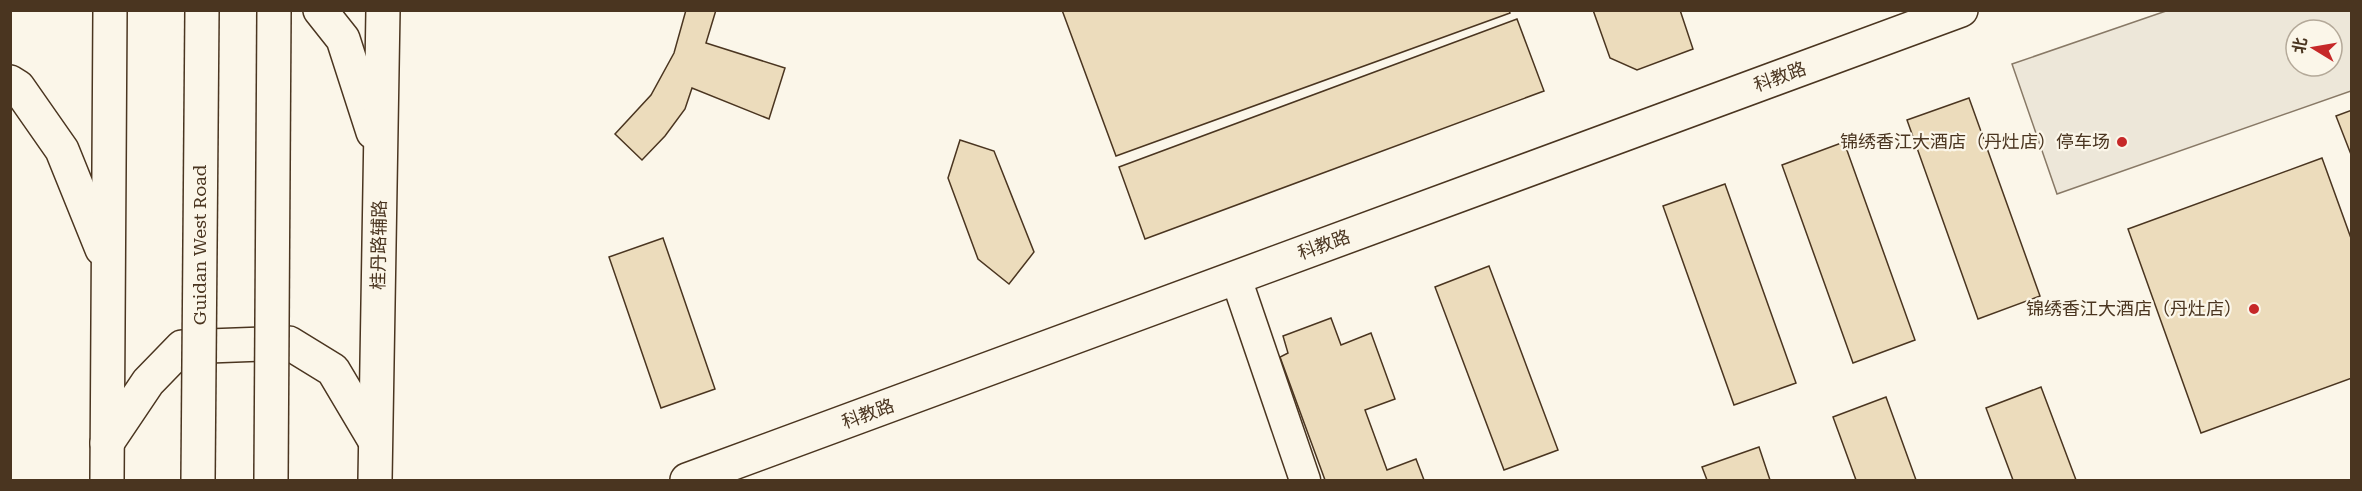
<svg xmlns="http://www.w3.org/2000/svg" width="2362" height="491" font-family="'Roboto Serif','Noto Sans SC',serif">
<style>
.parking{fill:#ede7d9;stroke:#887966;stroke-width:1.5;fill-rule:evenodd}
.building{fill:#ecdcbc;stroke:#4a3520;stroke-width:1.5}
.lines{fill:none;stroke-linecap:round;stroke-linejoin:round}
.street-casing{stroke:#4a3520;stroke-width:33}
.secondary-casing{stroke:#4a3520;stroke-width:36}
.primary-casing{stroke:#4a3520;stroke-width:36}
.street{stroke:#fbf6e9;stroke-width:30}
.secondary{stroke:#fbf6e9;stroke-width:33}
.primary{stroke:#fbf6e9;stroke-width:33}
.highway-bridge-casing{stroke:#4a3520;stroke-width:36;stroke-linecap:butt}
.highway-bridge{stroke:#fbf6e9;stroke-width:33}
.poi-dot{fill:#c62828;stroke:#fbf6e9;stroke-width:2}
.labels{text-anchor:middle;stroke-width:4.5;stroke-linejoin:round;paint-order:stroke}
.street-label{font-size:18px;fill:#4a3520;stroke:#fbf6e9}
.poi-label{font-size:18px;fill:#4a3520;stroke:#fbf6e9;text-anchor:end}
</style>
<rect width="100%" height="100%" fill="#fbf6e9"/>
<path class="parking" d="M 2166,11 L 2351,11 L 2351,91 L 2057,194 L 2012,64 ZM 2296,30 L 2332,30 L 2332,66 L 2296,66 Z"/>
<g class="building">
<path d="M 686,10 L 716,10 L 706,43 L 785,68 L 769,119 L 692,88 L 685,109 L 665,136 L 642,160 L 615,134 L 651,95 L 674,53 Z"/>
<path d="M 1062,10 L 1509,10 L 1510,13 L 1116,156 Z"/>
<path d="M 1593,10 L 1680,10 L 1693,49 L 1637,70 L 1610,58 Z"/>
<path d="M 1517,19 L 1544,91 L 1145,239 L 1119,167 Z"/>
<path d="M 1969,98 L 2040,296 L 1978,319 L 1907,120 Z"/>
<path d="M 2352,110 L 2352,157 L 2336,116 Z"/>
<path d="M 960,140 L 994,151 L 1034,252 L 1009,284 L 978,259 L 948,178 Z"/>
<path d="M 1844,142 L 1915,340 L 1853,363 L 1782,165 Z"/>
<path d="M 2322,158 L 2352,241 L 2352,378 L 2201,433 L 2128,229 Z"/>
<path d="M 1725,184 L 1796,383 L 1734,405 L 1663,206 Z"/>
<path d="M 663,238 L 715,389 L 661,408 L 609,257 Z"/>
<path d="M 1489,266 L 1558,450 L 1504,470 L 1435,287 Z"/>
<path d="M 1331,318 L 1341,345 L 1371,333 L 1395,399 L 1365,410 L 1387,470 L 1416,459 L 1424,480 L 1325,480 L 1280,357 L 1288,353 L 1283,336 Z"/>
<path d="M 2041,387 L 2076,480 L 2013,480 L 1986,408 Z"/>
<path d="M 1886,397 L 1916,480 L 1856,480 L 1833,417 Z"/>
<path d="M 1759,447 L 1770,480 L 1707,480 L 1702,467 Z"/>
</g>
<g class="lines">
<defs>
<path id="street" d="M 1236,278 L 1305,480"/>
<path id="secondary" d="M 687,480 L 1961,10"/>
<g id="primary">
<path d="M 320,10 L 343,39 L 373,132"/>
<path d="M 10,82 L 18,87 L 62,150 L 102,249"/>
<path d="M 107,443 L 148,382 L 182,347 L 289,343 L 333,370 L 374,439"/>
<path d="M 107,480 L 110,10"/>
<path d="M 375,480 L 383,10"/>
</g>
</defs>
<use href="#street" class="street-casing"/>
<use href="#secondary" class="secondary-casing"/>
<use href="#primary" class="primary-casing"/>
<use href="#street" class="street"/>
<use href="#secondary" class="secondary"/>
<use href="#primary" class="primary"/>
<defs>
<g id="highway-bridge">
<path d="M 198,480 L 202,10"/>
<path d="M 271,480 L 274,10"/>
</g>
</defs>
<use href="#highway-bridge" class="highway-bridge-casing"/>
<use href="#highway-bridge" class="highway-bridge"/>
</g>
<g class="poi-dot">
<circle cx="2122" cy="142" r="6"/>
<circle cx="2254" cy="309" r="6"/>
</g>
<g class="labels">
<g class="street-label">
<text transform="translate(1780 77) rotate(-20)" y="6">科教路</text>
<text transform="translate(200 245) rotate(-90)" y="6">Guidan West Road</text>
<text transform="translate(379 245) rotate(-89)" y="6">桂丹路辅路</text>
<text transform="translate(1324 245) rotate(-20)" y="6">科教路</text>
<text transform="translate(868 414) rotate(-20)" y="6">科教路</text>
</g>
<g class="poi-label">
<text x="2110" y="148">锦绣香江大酒店（丹灶店）停车场</text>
<text x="2242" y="315">锦绣香江大酒店（丹灶店）</text>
</g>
</g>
<rect width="2362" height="491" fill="none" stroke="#4a3520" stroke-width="24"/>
<g transform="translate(2314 48) rotate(281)"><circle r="28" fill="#fbf6e9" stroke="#b4a999" stroke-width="1.5"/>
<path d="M0-4.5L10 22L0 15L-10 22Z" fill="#c62828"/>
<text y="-9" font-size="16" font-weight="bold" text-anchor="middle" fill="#4a3520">北</text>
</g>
</svg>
